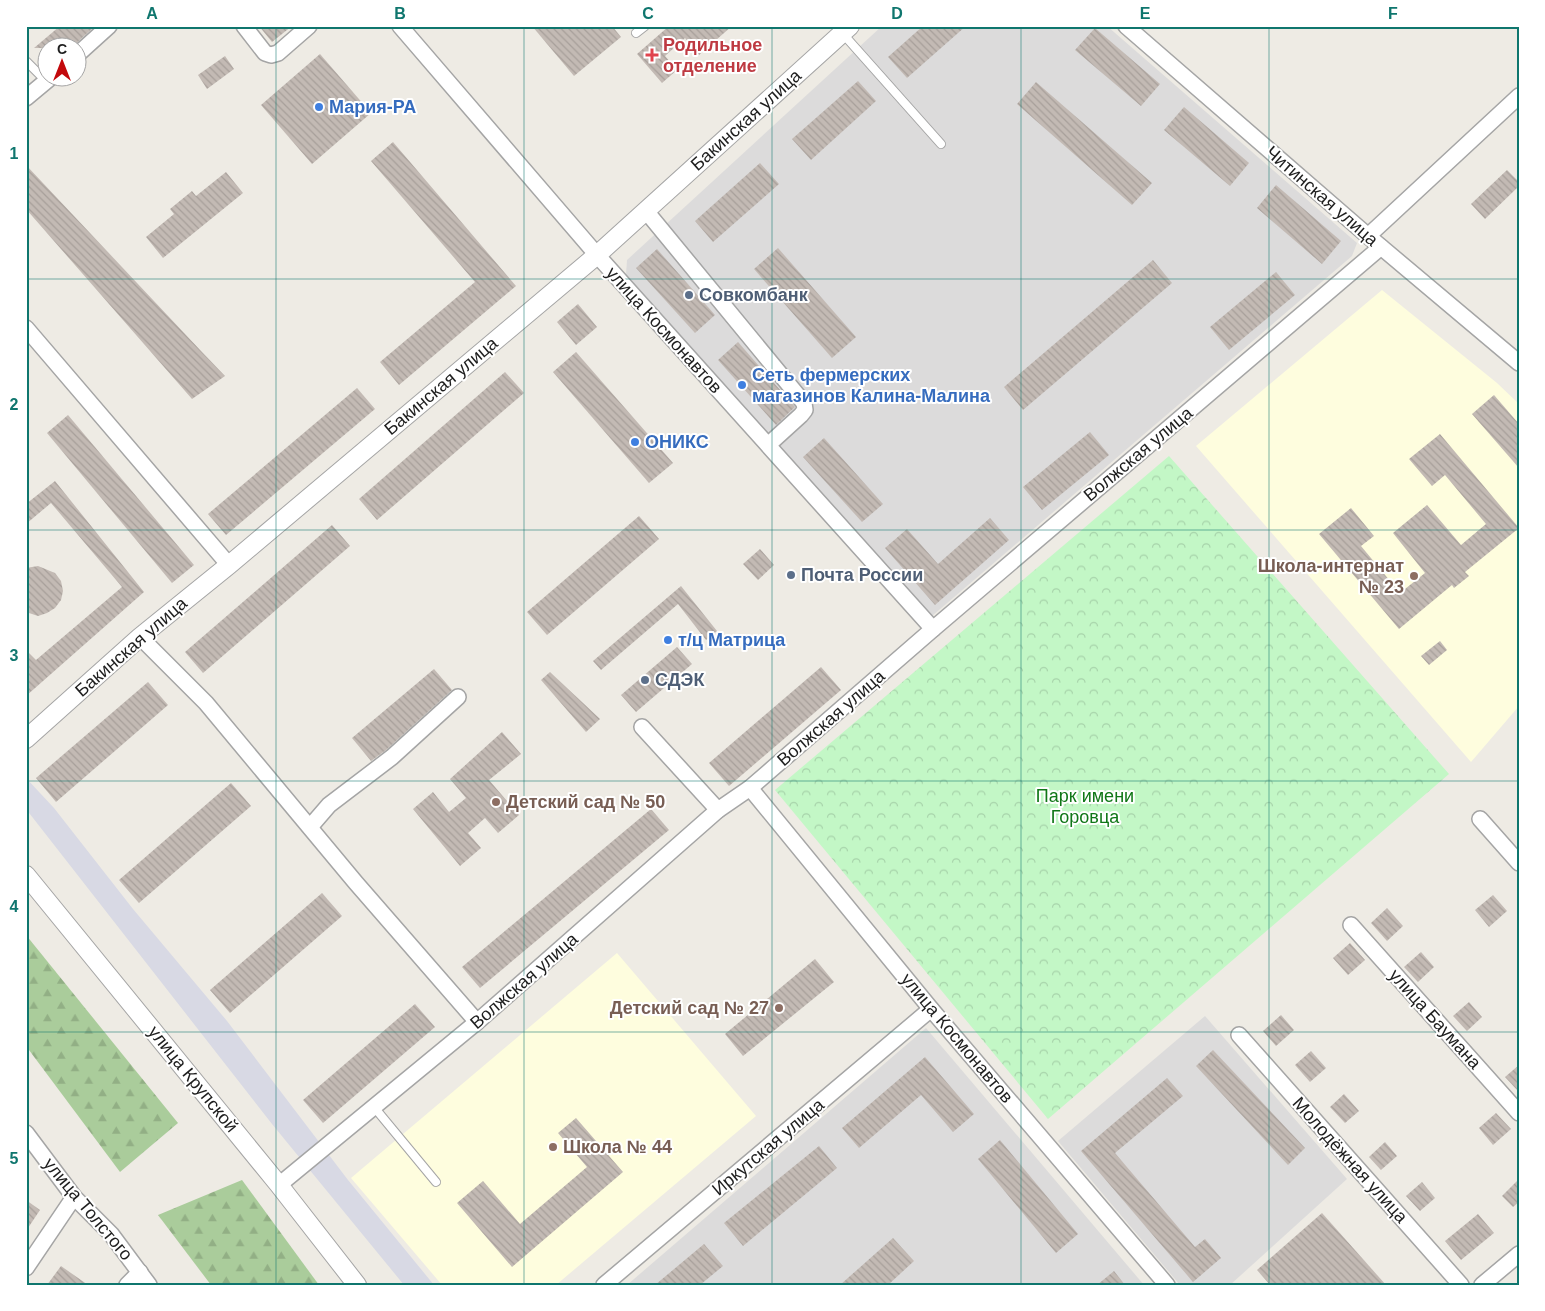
<svg xmlns="http://www.w3.org/2000/svg" width="1545" height="1311" font-family="Arial,sans-serif">
<style>
.residential{fill:#dcdbdb}
.education{fill:#fefdde}
.forest{fill:url(#forest-firs)}
.park{fill:url(#park-crowns)}
.plaza{fill:#d8d9e4}
.building{fill:url(#building-back-hatch)}
.lines{fill:none;stroke-linecap:round;stroke-linejoin:round}
.service-casing{stroke:#a5a5a5;stroke-width:10}
.minor-casing{stroke:#a5a5a5;stroke-width:18}
.tertiary-casing{stroke:#a5a5a5;stroke-width:20}
.service{stroke:#fff;stroke-width:8}
.minor{stroke:#fff;stroke-width:15}
.tertiary{stroke:#fff;stroke-width:18}
.grid{fill:none;stroke:#0f766e;stroke-width:1;stroke-opacity:0.55}
.health-dot{fill:#e0444e;stroke:#fff;stroke-width:2}
.shop-dot{fill:#3f7fe0;stroke:#fff;stroke-width:2}
.service-dot{fill:#5c6f8a;stroke:#fff;stroke-width:2}
.education-dot{fill:#8d6e63;stroke:#fff;stroke-width:2}
.labels{text-anchor:middle;stroke-width:4;stroke-linejoin:round;paint-order:stroke}
.health-label{font-size:18px;font-weight:bold;fill:#be3a42;stroke:#fff;text-anchor:start}
.shop-label{font-size:18px;font-weight:bold;fill:#366cbe;stroke:#fff;text-anchor:start}
.street-label{font-size:18px;fill:#1e1e1e;stroke:#fff}
.service-label{font-size:18px;font-weight:bold;fill:#4e5e75;stroke:#fff;text-anchor:start}
.education-label{font-size:18px;font-weight:bold;fill:#785e54;stroke:#fff;text-anchor:end}
.park-label{font-size:18px;fill:#107717;stroke:#fff}
.neatline{fill:none;stroke:#0f766e;stroke-width:2}
.grid-label{font-size:16px;text-anchor:middle;font-weight:bold;fill:#0f766e}
</style>
<defs>
<pattern id="forest-firs" width="22" height="20" patternUnits="userSpaceOnUse" patternTransform="scale(1.25)"><rect width="22" height="20" fill="#aacc9b"/><path d="M5 1l3.5 6h-7zM16 11l3.5 6h-7z" fill="#92af85"/></pattern>
<pattern id="park-crowns" width="20" height="18" patternUnits="userSpaceOnUse" patternTransform="scale(1.25)"><rect width="20" height="18" fill="#c3f7c6"/><path d="M2 6a3 3 0 1 1 6 0M12 15a3 3 0 1 1 6 0" fill="none" stroke="#a7d3aa"/></pattern>
<pattern id="building-back-hatch" width="6" height="6" patternUnits="userSpaceOnUse" patternTransform="scale(1.25)"><rect width="6" height="6" fill="#c3bab4"/><path d="M-1 5l2 2M0 0l6 6M5-1l2 2" fill="none" stroke="#a79f9a"/></pattern>
</defs>
<rect width="100%" height="100%" fill="#eeebe4"/>
<g class="residential">
<path d="M 882,26 L 1107,26 L 1357,243 L 1352,256 L 932,616 L 626,275 L 627,260 Z"/>
<path d="M 1205,1016 L 1347,1179 L 1230,1285 L 1180,1285 L 1058,1141 Z"/>
<path d="M 926,1028 L 1144,1285 L 627,1285 Z"/>
</g>
<g class="education">
<path d="M 1382,290 L 1497,383 L 1519,404 L 1519,706 L 1471,762 L 1196,446 Z"/>
<path d="M 617,953 L 756,1116 L 556,1285 L 442,1285 L 351,1178 Z"/>
</g>
<g class="forest">
<path d="M 26,935 L 178,1123 L 120,1172 L 26,1046 Z"/>
<path d="M 242,1180 L 319,1285 L 211,1285 L 158,1215 Z"/>
</g>
<path class="park" d="M 1169,456 L 1449,774 L 1048,1119 L 775,790 Z"/>
<path class="plaza" d="M 26,778 L 54,808 L 133,909 L 227,1021 L 348,1180 L 434,1285 L 404,1285 L 272,1124 L 26,809 Z"/>
<g class="building">
<path d="M 60,26 L 95,26 L 71,48 L 34,48 Z"/>
<path d="M 259,26 L 292,26 L 272,42 Z"/>
<path d="M 532,26 L 612,26 L 621,37 L 574,76 Z"/>
<path d="M 669,26 L 732,26 L 699,55 L 685,38 L 665,56 L 677,70 L 662,83 L 637,54 Z"/>
<path d="M 923,26 L 966,26 L 907,78 L 888,57 Z"/>
<path d="M 1095,28 L 1160,84 L 1141,106 L 1075,50 Z"/>
<path d="M 320,54 L 371,113 L 312,164 L 261,105 Z"/>
<path d="M 225,56 L 234,69 L 207,89 L 198,75 Z"/>
<path d="M 858,81 L 876,101 L 811,160 L 792,139 Z"/>
<path d="M 1036,82 L 1152,183 L 1132,205 L 1017,104 Z"/>
<path d="M 1184,107 L 1249,163 L 1230,186 L 1164,130 Z"/>
<path d="M 393,142 L 516,286 L 399,385 L 380,362 L 475,282 L 371,161 Z"/>
<path d="M 760,163 L 779,184 L 713,242 L 695,221 Z"/>
<path d="M 26,165 L 201,351 L 225,376 L 192,399 L 26,209 Z"/>
<path d="M 1507,170 L 1519,182 L 1519,186 L 1485,219 L 1471,204 Z"/>
<path d="M 226,172 L 243,193 L 163,258 L 146,237 L 174,214 L 170,209 L 192,191 L 196,196 Z"/>
<path d="M 1276,185 L 1341,241 L 1322,264 L 1257,208 Z"/>
<path d="M 778,248 L 856,337 L 832,358 L 754,269 Z"/>
<path d="M 657,249 L 715,315 L 695,333 L 636,268 Z"/>
<path d="M 1153,260 L 1172,283 L 1023,410 L 1004,387 Z"/>
<path d="M 1276,272 L 1295,295 L 1229,350 L 1210,327 Z"/>
<path d="M 578,304 L 597,327 L 576,345 L 557,322 Z"/>
<path d="M 738,342 L 795,407 L 776,425 L 718,360 Z"/>
<path d="M 576,352 L 673,463 L 649,483 L 553,372 Z"/>
<path d="M 505,372 L 524,393 L 377,520 L 359,499 Z"/>
<path d="M 357,388 L 375,409 L 226,535 L 208,514 Z"/>
<path d="M 1494,395 L 1519,424 L 1519,468 L 1472,414 Z"/>
<path d="M 68,415 L 194,565 L 172,583 L 47,433 Z"/>
<path d="M 1090,432 L 1109,455 L 1042,510 L 1023,487 Z"/>
<path d="M 1440,434 L 1519,528 L 1465,572 L 1469,576 L 1454,588 L 1452,585 L 1399,629 L 1319,534 L 1351,508 L 1374,536 L 1361,546 L 1400,593 L 1425,573 L 1393,533 L 1427,505 L 1461,545 L 1486,524 L 1445,475 L 1432,486 L 1409,459 Z"/>
<path d="M 824,438 L 883,504 L 862,522 L 803,457 Z"/>
<path d="M 55,481 L 144,592 L 26,696 L 26,650 L 36,660 L 122,587 L 51,503 L 26,524 L 26,504 Z"/>
<path d="M 639,516 L 659,539 L 547,635 L 527,612 Z"/>
<path d="M 990,518 L 1009,540 L 935,605 L 885,548 L 907,529 L 938,564 Z"/>
<path d="M 332,525 L 350,546 L 203,673 L 185,652 Z"/>
<path d="M 760,549 L 774,565 L 758,580 L 743,564 Z"/>
<path d="M 38,566 L 55,573 L 61,581 L 63,591 L 61,600 L 55,608 L 47,613 L 38,616 L 26,612 L 26,568 Z"/>
<path d="M 681,586 L 717,631 L 706,640 L 678,604 L 601,670 L 593,661 Z"/>
<path d="M 1440,641 L 1447,650 L 1429,665 L 1421,656 Z"/>
<path d="M 677,647 L 692,664 L 636,712 L 621,695 Z"/>
<path d="M 821,667 L 841,690 L 729,786 L 709,763 Z"/>
<path d="M 434,669 L 452,690 L 386,750 L 371,761 L 352,738 Z"/>
<path d="M 550,672 L 600,719 L 586,732 L 541,680 Z"/>
<path d="M 148,682 L 168,705 L 56,802 L 36,778 Z"/>
<path d="M 502,732 L 521,754 L 489,780 L 519,815 L 498,833 L 485,818 L 468,833 L 481,848 L 460,866 L 413,809 L 433,792 L 449,812 L 466,798 L 450,779 Z"/>
<path d="M 231,783 L 251,806 L 139,903 L 119,880 Z"/>
<path d="M 651,809 L 669,830 L 480,988 L 462,967 Z"/>
<path d="M 322,893 L 342,916 L 230,1013 L 210,990 Z"/>
<path d="M 1493,895 L 1507,911 L 1489,927 L 1475,910 Z"/>
<path d="M 1387,908 L 1403,926 L 1387,941 L 1371,923 Z"/>
<path d="M 1350,943 L 1365,960 L 1348,975 L 1333,958 Z"/>
<path d="M 1421,952 L 1434,967 L 1418,982 L 1404,967 Z"/>
<path d="M 815,959 L 834,982 L 743,1056 L 725,1034 Z"/>
<path d="M 1469,1002 L 1482,1017 L 1467,1031 L 1453,1016 Z"/>
<path d="M 415,1004 L 435,1027 L 323,1123 L 303,1100 Z"/>
<path d="M 1281,1015 L 1294,1030 L 1276,1046 L 1263,1031 Z"/>
<path d="M 1213,1050 L 1305,1148 L 1288,1165 L 1196,1066 Z"/>
<path d="M 1311,1051 L 1326,1068 L 1310,1082 L 1295,1065 Z"/>
<path d="M 925,1057 L 974,1114 L 953,1132 L 921,1095 L 859,1148 L 842,1128 Z"/>
<path d="M 1519,1065 L 1519,1092 L 1505,1077 Z"/>
<path d="M 1167,1078 L 1183,1096 L 1115,1153 L 1195,1247 L 1205,1239 L 1221,1258 L 1193,1282 L 1081,1151 Z"/>
<path d="M 1344,1094 L 1359,1111 L 1345,1123 L 1330,1107 Z"/>
<path d="M 1496,1113 L 1511,1129 L 1493,1145 L 1479,1128 Z"/>
<path d="M 576,1118 L 623,1172 L 512,1267 L 457,1203 L 483,1181 L 520,1224 L 587,1167 L 558,1133 Z"/>
<path d="M 1000,1140 L 1078,1234 L 1056,1253 L 978,1159 Z"/>
<path d="M 1385,1142 L 1397,1156 L 1381,1170 L 1369,1157 Z"/>
<path d="M 819,1146 L 837,1168 L 743,1246 L 724,1223 Z"/>
<path d="M 1519,1179 L 1519,1202 L 1513,1207 L 1502,1196 Z"/>
<path d="M 1422,1182 L 1435,1198 L 1420,1211 L 1406,1196 Z"/>
<path d="M 26,1200 L 40,1210 L 26,1231 Z"/>
<path d="M 1322,1213 L 1386,1285 L 1270,1285 L 1257,1270 Z"/>
<path d="M 1478,1214 L 1494,1233 L 1461,1260 L 1445,1241 Z"/>
<path d="M 893,1238 L 914,1261 L 888,1285 L 840,1285 Z"/>
<path d="M 704,1244 L 723,1266 L 700,1285 L 655,1285 Z"/>
<path d="M 61,1266 L 88,1285 L 47,1285 Z"/>
<path d="M 1114,1271 L 1125,1285 L 1097,1285 Z"/>
</g>
<g class="lines">
<defs>
<g id="service">
<path d="M 836,26 L 941,144"/>
<path d="M 636,33 L 645,26"/>
<path d="M 26,61 L 46,81"/>
<path d="M 374,1107 L 436,1182"/>
</g>
<g id="minor">
<path d="M 244,26 L 265,53 L 271,55 L 278,53 L 309,26"/>
<path d="M 400,26 L 597,255 L 933,629"/>
<path d="M 1126,26 L 1368,236 L 1519,363"/>
<path d="M 78,54 L 109,26"/>
<path d="M 26,98 L 50,78"/>
<path d="M 646,211 L 804,403 L 805,410 L 801,415 L 768,445"/>
<path d="M 1368,236 L 1519,96"/>
<path d="M 26,328 L 229,565"/>
<path d="M 140,637 L 206,703 L 356,883 L 477,1022"/>
<path d="M 642,727 L 718,810"/>
<path d="M 750,788 L 931,1009 L 1167,1285"/>
<path d="M 1480,819 L 1519,863"/>
<path d="M 310,827 L 329,805 L 392,757 L 458,697"/>
<path d="M 1351,925 L 1519,1113"/>
<path d="M 1239,1035 L 1461,1285"/>
<path d="M 26,1133 L 74,1197 L 111,1234 L 149,1285"/>
<path d="M 279,1185 L 477,1022 L 718,810 L 750,788 L 933,629 L 1381,247"/>
<path d="M 26,1268 L 74,1197"/>
<path d="M 127,1285 L 140,1272"/>
<path d="M 604,1285 L 931,1009"/>
<path d="M 1482,1285 L 1519,1254"/>
</g>
<g id="tertiary">
<path d="M 26,739 L 140,637 L 229,565 L 597,255 L 850,26"/>
<path d="M 26,875 L 279,1185 L 357,1285"/>
</g>
</defs>
<use href="#service" class="service-casing"/>
<use href="#minor" class="minor-casing"/>
<use href="#tertiary" class="tertiary-casing"/>
<use href="#service" class="service"/>
<use href="#minor" class="minor"/>
<use href="#tertiary" class="tertiary"/>
</g>
<path class="grid" d="M 276,26 L 276,1285M 524,26 L 524,1285M 772,26 L 772,1285M 1021,26 L 1021,1285M 1269,26 L 1269,1285M 26,279 L 1519,279M 26,530 L 1519,530M 26,781 L 1519,781M 26,1032 L 1519,1032"/>
<path class="health-dot" d="M649.5 47.5h5v5h5v5h-5v5h-5v-5h-5v-5h5z"/>
<g class="shop-dot">
<circle cx="319" cy="107" r="5"/>
<circle cx="742" cy="385" r="5"/>
<circle cx="635" cy="442" r="5"/>
<circle cx="668" cy="640" r="5"/>
</g>
<g class="service-dot">
<circle cx="689" cy="295" r="5"/>
<circle cx="791" cy="575" r="5"/>
<circle cx="645" cy="680" r="5"/>
</g>
<g class="education-dot">
<circle cx="1414" cy="576" r="5"/>
<circle cx="496" cy="802" r="5"/>
<circle cx="779" cy="1008" r="5"/>
<circle cx="553" cy="1147" r="5"/>
</g>
<g class="labels">
<g class="health-label">
<text x="663" y="51">Родильное<tspan x="663" dy="21">отделение</tspan></text>
</g>
<g class="shop-label">
<text x="329" y="113">Мария-РА</text>
<text x="752" y="381">Сеть фермерских<tspan x="752" dy="21">магазинов Калина-Малина</tspan></text>
<text x="645" y="448">ОНИКС</text>
<text x="678" y="646">т/ц Матрица</text>
</g>
<g class="street-label">
<text transform="translate(746 120) rotate(-42)" y="6">Бакинская улица</text>
<text transform="translate(1322 196) rotate(41)" y="6">Читинская улица</text>
<text transform="translate(664 330) rotate(48)" y="6">улица Космонавтов</text>
<text transform="translate(441 386) rotate(-40)" y="6">Бакинская улица</text>
<text transform="translate(1138 454) rotate(-40)" y="6">Волжская улица</text>
<text transform="translate(131 647) rotate(-41)" y="6">Бакинская улица</text>
<text transform="translate(831 718) rotate(-41)" y="6">Волжская улица</text>
<text transform="translate(524 981) rotate(-41)" y="6">Волжская улица</text>
<text transform="translate(1435 1019) rotate(48)" y="6">улица Баумана</text>
<text transform="translate(957 1038) rotate(50)" y="6">улица Космонавтов</text>
<text transform="translate(193 1079) rotate(51)" y="6">улица Крупской</text>
<text transform="translate(768 1147) rotate(-40)" y="6">Иркутская улица</text>
<text transform="translate(1350 1160) rotate(48)" y="6">Молодёжная улица</text>
<text transform="translate(88 1209) rotate(50)" y="6">улица Толстого</text>
</g>
<g class="service-label">
<text x="699" y="301">Совкомбанк</text>
<text x="801" y="581">Почта России</text>
<text x="655" y="686">СДЭК</text>
</g>
<g class="education-label">
<text x="1404" y="572">Школа-интернат<tspan x="1404" dy="21">№ 23</tspan></text>
<text x="506" y="808" text-anchor="start">Детский сад № 50</text>
<text x="769" y="1014">Детский сад № 27</text>
<text x="563" y="1153" text-anchor="start">Школа № 44</text>
</g>
<g class="park-label">
<text x="1085" y="802">Парк имени<tspan x="1085" dy="21">Горовца</tspan></text>
</g>
</g>
<rect width="1545" height="1311" fill="none" stroke="#ffffff" stroke-width="55"/>
<g transform="translate(62 62)"><circle r="24" fill="#ffffff" stroke="#a5a5a5"/>
<path d="M0-4L9 19L0 12L-9 19Z" fill="#c3090c"/>
<text y="-8" font-size="14" font-weight="bold" text-anchor="middle" fill="#1e1e1e">С</text>
</g>
<rect x="28" y="28" width="1490" height="1256" class="neatline"/>
<g class="grid-label">
<text x="152" y="19">A</text>
<text x="400" y="19">B</text>
<text x="648" y="19">C</text>
<text x="897" y="19">D</text>
<text x="1145" y="19">E</text>
<text x="1393" y="19">F</text>
<text x="14" y="159">1</text>
<text x="14" y="410">2</text>
<text x="14" y="661">3</text>
<text x="14" y="912">4</text>
<text x="14" y="1164">5</text>
</g>
</svg>
